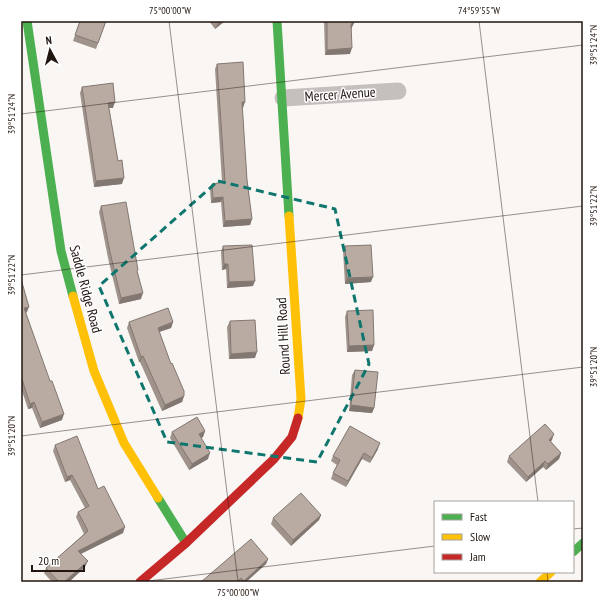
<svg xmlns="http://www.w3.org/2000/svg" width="604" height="603" font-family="'PT Sans Narrow',sans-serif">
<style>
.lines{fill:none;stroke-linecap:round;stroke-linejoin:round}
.street{stroke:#c5c0be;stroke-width:17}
.fast{stroke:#4caf50;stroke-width:9}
.slow{stroke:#ffc107;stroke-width:9}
.jam{stroke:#c62828;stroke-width:9}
.wall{fill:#a0938b}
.shaded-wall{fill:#827871}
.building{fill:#baaba2;stroke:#827871}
.marked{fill:none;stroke:#0f766e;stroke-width:3;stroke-dasharray:8 5;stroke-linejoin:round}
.ticks{fill:none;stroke:#21150f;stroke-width:1;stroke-opacity:0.45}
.labels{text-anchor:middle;stroke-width:3;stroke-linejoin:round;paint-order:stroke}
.street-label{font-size:14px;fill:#21150f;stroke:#fff}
.neatline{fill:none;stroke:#21150f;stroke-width:1.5}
.ticks-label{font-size:10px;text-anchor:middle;fill:#21150f}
</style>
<rect width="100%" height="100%" fill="#f9f6f4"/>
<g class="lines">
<path class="street" d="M 283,98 L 398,91"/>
<g class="fast">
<path d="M 27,21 L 61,251 L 73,296"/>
<path d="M 277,21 L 289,216"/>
<path d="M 158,498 L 186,543"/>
<path d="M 573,552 L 583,543"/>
</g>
<g class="slow">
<path d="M 289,216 L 301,399 L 298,418"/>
<path d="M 73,296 L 94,371 L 124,443 L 158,498"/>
<path d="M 540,582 L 551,572"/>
</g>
<path class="jam" d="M 140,582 L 186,543 L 274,459 L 292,437 L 298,418"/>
</g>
<g class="wall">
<path d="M 80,21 L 106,21 L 96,49 L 73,41 Z"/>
<path d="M 209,21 L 225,21 L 215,29 Z"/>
<path d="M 324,21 L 353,21 L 354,23 L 351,29 L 350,54 L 325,55 Z"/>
<path d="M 217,64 L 243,108 L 242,108 L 247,180 L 252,219 L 250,225 L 223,227 L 221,202 L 211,203 L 210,189 L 212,184 L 222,182 L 215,69 Z"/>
<path d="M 82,87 L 113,108 L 109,108 L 122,184 L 94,187 L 80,93 Z"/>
<path d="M 101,206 L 138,273 L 141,299 L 119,304 L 108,258 L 99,212 Z"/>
<path d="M 223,246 L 253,286 L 227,288 L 226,269 L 222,270 L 221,252 Z"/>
<path d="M 345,246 L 371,282 L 345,284 L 343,251 Z"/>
<path d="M 21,279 L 27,312 L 26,313 L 62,420 L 40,428 L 32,408 L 28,409 L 21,388 Z"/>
<path d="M 347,311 L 374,345 L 372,351 L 347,352 L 345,317 Z"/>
<path d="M 230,321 L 255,358 L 229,359 L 227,327 Z"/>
<path d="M 129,322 L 173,322 L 171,328 L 159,332 L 171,364 L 184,396 L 182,402 L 162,411 L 140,362 L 139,362 L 127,328 Z"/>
<path d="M 355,370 L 374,408 L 372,413 L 349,411 L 352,375 Z"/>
<path d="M 205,431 L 203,437 L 201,438 L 208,459 L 189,470 L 170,438 L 172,432 Z"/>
<path d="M 552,440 L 551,442 L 561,453 L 559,459 L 546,470 L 543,467 L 526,482 L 507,462 L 509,456 Z"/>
<path d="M 55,445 L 98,489 L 123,533 L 81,554 L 85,567 L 69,582 L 52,582 L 44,573 L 46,568 L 84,534 L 76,517 L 78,512 L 85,508 L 70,480 L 65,482 L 53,451 Z"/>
<path d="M 378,449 L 370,463 L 362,459 L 346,487 L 331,479 L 333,473 L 337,465 L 331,461 L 333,456 Z"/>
<path d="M 321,515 L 319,520 L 291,546 L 271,524 L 273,518 Z"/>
<path d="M 268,559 L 266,564 L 246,582 L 201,582 Z"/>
</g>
<g class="shaded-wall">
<path d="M 220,21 L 225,21 L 215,29 L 218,23 Z"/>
<path d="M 354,23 L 351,29 L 351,24 Z"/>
<path d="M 352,48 L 350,54 L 325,55 L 327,50 Z"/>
<path d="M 115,102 L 113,108 L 106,108 L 108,103 Z"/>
<path d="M 242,102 L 245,102 L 243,108 L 240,108 Z"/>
<path d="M 124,178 L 122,184 L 94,187 L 96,181 Z"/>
<path d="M 223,197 L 221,202 L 211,203 L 213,198 Z"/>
<path d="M 252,219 L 250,225 L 223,227 L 225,221 Z"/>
<path d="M 224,264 L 228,264 L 226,269 L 222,270 Z"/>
<path d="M 373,277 L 371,282 L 345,284 L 347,278 Z"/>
<path d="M 255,281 L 253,286 L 227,288 L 229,282 Z"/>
<path d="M 143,293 L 141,299 L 119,304 L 121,298 Z"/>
<path d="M 29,307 L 27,312 L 22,313 L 24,308 Z"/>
<path d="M 173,322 L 171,328 L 156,333 L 158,328 Z"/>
<path d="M 374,345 L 372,351 L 347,352 L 349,346 Z"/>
<path d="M 257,352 L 255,358 L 229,359 L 231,354 Z"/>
<path d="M 143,356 L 140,362 L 139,362 L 141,357 Z"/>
<path d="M 184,396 L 182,402 L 162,411 L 165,405 Z"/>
<path d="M 34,402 L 32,408 L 28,409 L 30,404 Z"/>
<path d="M 351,405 L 374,408 L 372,413 L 349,411 Z"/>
<path d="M 64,414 L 62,420 L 40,428 L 42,422 Z"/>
<path d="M 205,431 L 203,437 L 197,440 L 199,434 Z"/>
<path d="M 554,434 L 552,440 L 547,445 L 549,440 Z"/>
<path d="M 380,443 L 378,449 L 370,463 L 372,458 Z"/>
<path d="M 210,453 L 208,459 L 189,470 L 192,464 Z"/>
<path d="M 364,453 L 362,459 L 346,487 L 348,481 Z"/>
<path d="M 561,453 L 559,459 L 546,470 L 548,464 Z"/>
<path d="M 545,461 L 543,467 L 526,482 L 528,477 Z"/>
<path d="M 72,475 L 70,480 L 65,482 L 67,477 Z"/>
<path d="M 321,515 L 319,520 L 291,546 L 293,540 Z"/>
<path d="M 125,527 L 123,533 L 76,556 L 78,551 Z"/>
<path d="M 268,559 L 266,564 L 246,582 L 243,582 L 244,581 Z"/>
<path d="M 88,561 L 85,567 L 69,582 L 64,582 Z"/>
</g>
<g class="building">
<path d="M 80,21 L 106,21 L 98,43 L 75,35 Z"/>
<path d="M 216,21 L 220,21 L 218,23 Z"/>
<path d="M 327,21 L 353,21 L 354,23 L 351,24 L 352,48 L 327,50 Z"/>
<path d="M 243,62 L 245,102 L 242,102 L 247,180 L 252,219 L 225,221 L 223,197 L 213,198 L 212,184 L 225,182 L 217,64 Z"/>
<path d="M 113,83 L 115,102 L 108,103 L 118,161 L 122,160 L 124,178 L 96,181 L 82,87 Z"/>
<path d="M 126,202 L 138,270 L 137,271 L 143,293 L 121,298 L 110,252 L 101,206 Z"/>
<path d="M 252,245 L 255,281 L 229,282 L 228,264 L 224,264 L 223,246 Z"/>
<path d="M 371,245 L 373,277 L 347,278 L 345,246 Z"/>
<path d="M 21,279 L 29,307 L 24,308 L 50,381 L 52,381 L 64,414 L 42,422 L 34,402 L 30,404 L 21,376 Z"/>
<path d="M 168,308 L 173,322 L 158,328 L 171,364 L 172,363 L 184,391 L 184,396 L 165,405 L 143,356 L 141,357 L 129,322 Z"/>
<path d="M 373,310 L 374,345 L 349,346 L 347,311 Z"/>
<path d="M 255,320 L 257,352 L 231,354 L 230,321 Z"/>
<path d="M 355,370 L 378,372 L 374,408 L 351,405 Z"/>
<path d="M 197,417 L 205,431 L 199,434 L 210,453 L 192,464 L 172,432 Z"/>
<path d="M 545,424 L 554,434 L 549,440 L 561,453 L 548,464 L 545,461 L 528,477 L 509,456 Z"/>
<path d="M 350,426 L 380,443 L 372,458 L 364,453 L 348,481 L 333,473 L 340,460 L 333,456 Z"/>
<path d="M 77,436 L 98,489 L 104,486 L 125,527 L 78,551 L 88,561 L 64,582 L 59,582 L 46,568 L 88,531 L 78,512 L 89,506 L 72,475 L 67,477 L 55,445 Z"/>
<path d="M 301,493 L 321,515 L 293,540 L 273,518 Z"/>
<path d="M 251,539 L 268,559 L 244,581 L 241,578 L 237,582 L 201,582 Z"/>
</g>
<path class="marked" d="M 218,181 L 335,209 L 369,364 L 317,462 L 167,442 L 99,286 Z"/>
<path class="ticks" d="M 169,21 L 238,582M 479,21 L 538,502M 21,114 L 583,45M 21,275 L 583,206M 21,436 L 583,367M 573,529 L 583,528M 547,572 L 548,582M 140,582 L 435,546"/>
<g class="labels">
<g class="street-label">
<text transform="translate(340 94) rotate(-4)" y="5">Mercer Avenue</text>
<text transform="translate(86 289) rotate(75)" y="5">Saddle Ridge Road</text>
<text transform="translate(283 336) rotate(-93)" y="5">Round Hill Road</text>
</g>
</g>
<rect width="604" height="603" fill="none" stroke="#ffffff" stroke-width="44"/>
<rect x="434" y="501" width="140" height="72" fill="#ffffff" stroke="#a6a19f"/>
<rect x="442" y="514" width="20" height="6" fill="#4caf50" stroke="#a6a19f"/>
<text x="470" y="521" font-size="12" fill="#21150f">Fast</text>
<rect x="442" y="534" width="20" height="6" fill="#ffc107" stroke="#a6a19f"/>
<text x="470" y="541" font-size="12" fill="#21150f">Slow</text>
<rect x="442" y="554" width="20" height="6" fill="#c62828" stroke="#a6a19f"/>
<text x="470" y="561" font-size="12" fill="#21150f">Jam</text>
<g transform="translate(50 50) rotate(353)" stroke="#ffffff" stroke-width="3" paint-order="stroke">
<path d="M0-3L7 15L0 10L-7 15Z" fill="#21150f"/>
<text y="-6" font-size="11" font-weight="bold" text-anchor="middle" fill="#21150f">N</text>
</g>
<path d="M32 565v6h52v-6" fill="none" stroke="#21150f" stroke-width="2"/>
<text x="38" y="565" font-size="12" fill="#21150f" stroke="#ffffff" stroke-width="3" paint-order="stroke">20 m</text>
<rect x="22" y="22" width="560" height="559" class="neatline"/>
<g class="ticks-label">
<text x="170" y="14">75°00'00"W</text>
<text x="479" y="14">74°59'55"W</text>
<text transform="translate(593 45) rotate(-90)" y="4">39°51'24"N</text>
<text transform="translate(11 114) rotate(-90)" y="4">39°51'24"N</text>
<text transform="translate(593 206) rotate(-90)" y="4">39°51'22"N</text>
<text transform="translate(11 275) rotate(-90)" y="4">39°51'22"N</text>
<text transform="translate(593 367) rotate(-90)" y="4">39°51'20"N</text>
<text transform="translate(11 436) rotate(-90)" y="4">39°51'20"N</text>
<text x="238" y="596">75°00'00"W</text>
</g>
</svg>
